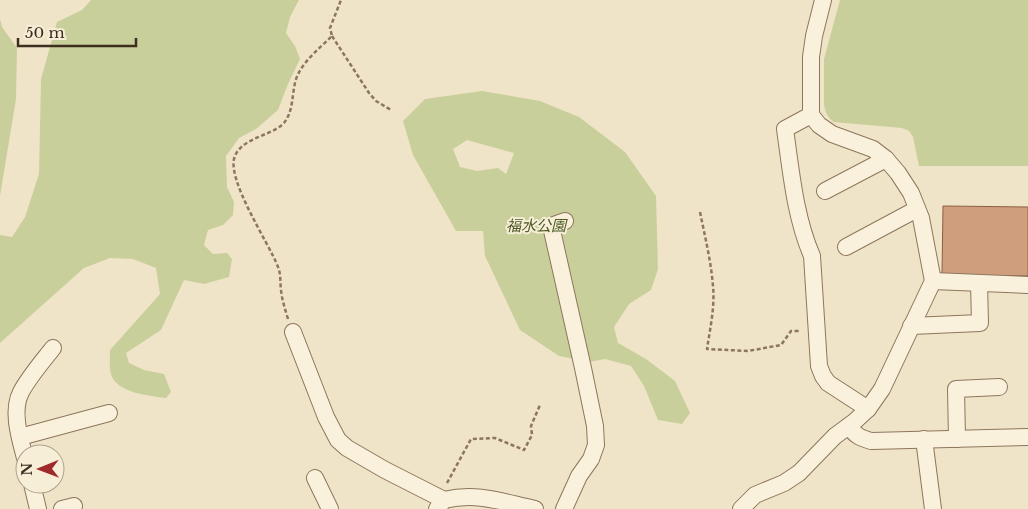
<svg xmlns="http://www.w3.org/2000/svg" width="1028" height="509" font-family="'Libre Baskerville','Noto Sans JP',serif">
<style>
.green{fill:#c9cf9b;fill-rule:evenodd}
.building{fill:#cf9f7d;stroke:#8d5f41;filter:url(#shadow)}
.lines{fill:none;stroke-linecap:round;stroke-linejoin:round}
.minor-casing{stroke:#8d765c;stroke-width:18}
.path{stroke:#8d765c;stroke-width:2.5;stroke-dasharray:4 2.5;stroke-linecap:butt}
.minor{stroke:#faf1dc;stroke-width:16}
.labels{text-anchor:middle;stroke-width:4;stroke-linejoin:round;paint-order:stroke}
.park-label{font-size:15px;font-style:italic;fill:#4d5a26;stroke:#f7eed8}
</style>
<defs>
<filter id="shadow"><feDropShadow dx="4.5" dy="4.5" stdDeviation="2.5" flood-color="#0004"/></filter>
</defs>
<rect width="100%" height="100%" fill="#f0e4c8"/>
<g class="green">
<path d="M 91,0 L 299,0 L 290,17 L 286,33 L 295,46 L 300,59 L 288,84 L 278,110 L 256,129 L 239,138 L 226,156 L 227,187 L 234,202 L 233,215 L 223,225 L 208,230 L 204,245 L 213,254 L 227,253 L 232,259 L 229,277 L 204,284 L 184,280 L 161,330 L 126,353 L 129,363 L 144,370 L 164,374 L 171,392 L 166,398 C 150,396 116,393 111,374 C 109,367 110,357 110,350 L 160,294 L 156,268 L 133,259 L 110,258 L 84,268 L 0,343 L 0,235 L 12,237 L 25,217 L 39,174 L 41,79 L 57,22 L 82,10 Z"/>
<path d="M 840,0 L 1028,0 L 1028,166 L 919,166 L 913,137 L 909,131 L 902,128 L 834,122 C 828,118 825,112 824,105 L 824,59 Z"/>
<path d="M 0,19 L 2,27 L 17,48 L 16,99 L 0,196 Z"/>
<path d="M 482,91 L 540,101 L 579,117 L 625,152 L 656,196 L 658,269 L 651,290 L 629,304 L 614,327 L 618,343 L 646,359 L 675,381 L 690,413 L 682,424 L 658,420 L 644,386 L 631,366 L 605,359 L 589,362 L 559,356 L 520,330 L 485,256 L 483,231 L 456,231 L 413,155 L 403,121 L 425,99 ZM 467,140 L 514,153 L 506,174 L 498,168 L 477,171 L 460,167 L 453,149 Z"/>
</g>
<path class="building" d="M 943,206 L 1028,207 L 1028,276 L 942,275 Z"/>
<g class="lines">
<defs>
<g id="minor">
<path d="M 811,115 L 785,129 C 791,171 795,217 812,256 L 819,366 L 823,376 L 828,383 L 868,409"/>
<path d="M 825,191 L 886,159"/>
<path d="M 846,247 L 917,209"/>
<path d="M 933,281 L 1028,285"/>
<path d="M 911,326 L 980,323 L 979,283"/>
<path d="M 293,332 L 326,417 L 338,440 L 347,448 L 385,470 L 444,500"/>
<path d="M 849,426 C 855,436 861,438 871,441 L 1028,437"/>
<path d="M 20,437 L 109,413"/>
<path d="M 924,439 L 933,509"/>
<path d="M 957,439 L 956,389 L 999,387"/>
<path d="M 25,458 C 20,439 11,411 21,392 C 29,377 42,362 53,348"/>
<path d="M 315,478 L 330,509"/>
<path d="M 32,484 L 38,509"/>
<path d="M 62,509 L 74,506"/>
<path d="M 437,509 L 444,500 C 478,492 502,502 535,509"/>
<path d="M 564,509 L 579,476 L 591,459 L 596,445 L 595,426 L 583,368 L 551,226 L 565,221"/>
<path d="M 741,509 L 755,495 L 784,483 L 799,473 L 835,436 L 854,422 L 868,409 L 882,389 L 933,281 L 921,218 L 911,193 L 898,173 L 886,159 L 873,149 L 832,134 L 819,125 L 811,115 L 811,57 L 814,36 L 823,0"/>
</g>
</defs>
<use href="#minor" class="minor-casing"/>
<g class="path">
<path d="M 332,36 L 369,93 L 376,101 L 391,110"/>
<path d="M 700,212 C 705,237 711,261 713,286 C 715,307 710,329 707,349 L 748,351 L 781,345 L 791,331 L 801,331"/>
<path d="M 288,319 C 285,309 282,300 281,290 C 280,282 281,274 278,267 C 269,243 225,178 235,156 C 243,136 278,135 286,120 C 293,109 292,96 295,83 C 299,64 319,49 332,36 L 330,28 L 341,0"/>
<path d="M 447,483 L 471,439 L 495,438 L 524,450 L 532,435 L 531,426 L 540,405"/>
</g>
<use href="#minor" class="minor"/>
</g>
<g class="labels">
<g class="park-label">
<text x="536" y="231">福水公園</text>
</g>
</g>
<g transform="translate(40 469) rotate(269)"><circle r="24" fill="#f7eed8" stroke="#ada18e"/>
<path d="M0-4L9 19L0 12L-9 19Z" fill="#9e2a2b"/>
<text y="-8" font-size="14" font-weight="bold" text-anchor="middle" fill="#3d2e20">N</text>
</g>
<path d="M18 38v8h118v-8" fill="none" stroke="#3d2e20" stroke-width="2.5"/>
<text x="25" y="38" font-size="15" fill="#3d2e20" stroke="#f7eed8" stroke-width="4" paint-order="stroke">50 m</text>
</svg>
